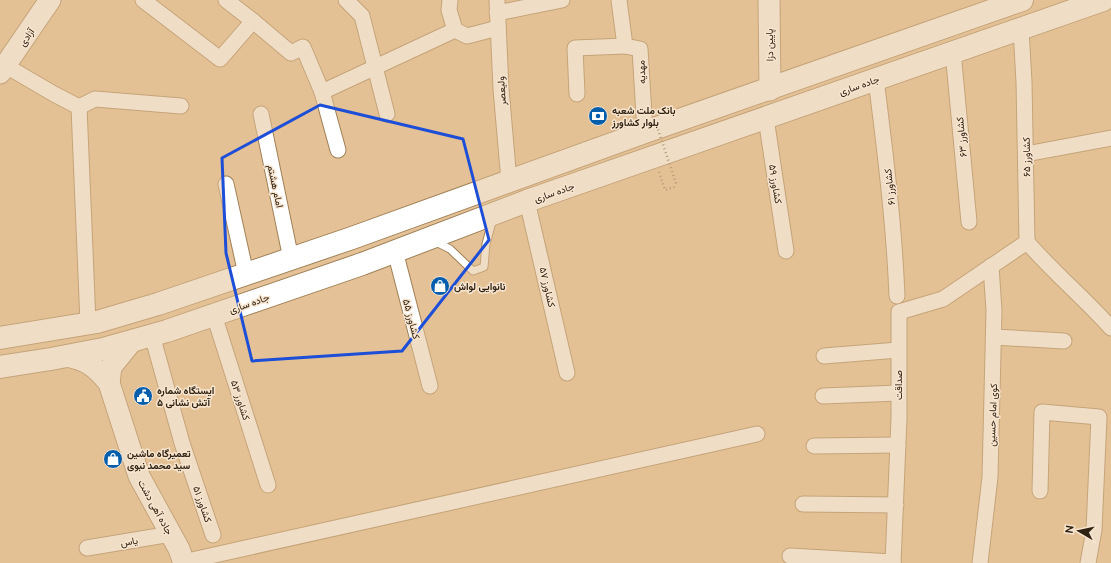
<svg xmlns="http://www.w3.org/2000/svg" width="1111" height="563" font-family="Ubuntu,Vazirmatn,sans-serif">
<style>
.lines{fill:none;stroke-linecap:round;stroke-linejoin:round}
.lane-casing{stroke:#a08057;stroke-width:9}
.street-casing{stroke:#a08057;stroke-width:17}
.secondary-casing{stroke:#a08057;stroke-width:23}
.highway-casing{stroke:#a08057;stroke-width:24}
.path{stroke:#856d50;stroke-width:2.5;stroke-dasharray:1 3;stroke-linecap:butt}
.lane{stroke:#fff;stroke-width:7}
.street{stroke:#fff;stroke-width:15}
.secondary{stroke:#fff;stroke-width:21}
.highway{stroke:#fff;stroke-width:22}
.path-bridge{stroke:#856d50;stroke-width:2.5;stroke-dasharray:1 3;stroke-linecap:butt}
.marked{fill:none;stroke:#1d4ed8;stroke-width:3;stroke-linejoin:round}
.labels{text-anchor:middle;stroke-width:3;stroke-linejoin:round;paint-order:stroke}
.street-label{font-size:10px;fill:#2f2211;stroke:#f7e5d0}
.poi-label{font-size:10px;font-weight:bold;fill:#2f2211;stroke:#f7e5d0;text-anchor:start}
</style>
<rect width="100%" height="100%" fill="#e4c196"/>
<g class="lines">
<defs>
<path id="lane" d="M 434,241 L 450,249 L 473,271 L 484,267 L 486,244 L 493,218"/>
<g id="street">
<path d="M 143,0 L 220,59 L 253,21 L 291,53 L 303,47 L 322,92 L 455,30 L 467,36 L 498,28"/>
<path d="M 226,0 L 253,21"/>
<path d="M 346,0 L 362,16 L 387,114"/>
<path d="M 450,0 L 449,10 L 455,30"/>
<path d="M 497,0 L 501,89 L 509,181"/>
<path d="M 619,0 L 625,46 L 640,49 L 645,132"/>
<path d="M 497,13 L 562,0"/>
<path d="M 953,52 L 969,222"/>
<path d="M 6,66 L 54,94 L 79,107 L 88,323"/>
<path d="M 876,79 C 885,151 894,223 897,296"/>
<path d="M 322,92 L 338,150"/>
<path d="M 577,94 L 575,48 L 625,46"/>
<path d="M 79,107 L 95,99 L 181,106"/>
<path d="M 261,114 L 291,259"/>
<path d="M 766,118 L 786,251"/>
<path d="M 1026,154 L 1111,138"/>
<path d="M 226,184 L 246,274"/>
<path d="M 527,201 L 567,373"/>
<path d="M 1027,242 C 1053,272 1084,298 1111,328"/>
<path d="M 395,251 L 430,386"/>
<path d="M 214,315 L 268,485"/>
<path d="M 152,335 L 182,443 L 213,535"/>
<path d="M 994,337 L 1064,341"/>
<path d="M 824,356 L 898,350"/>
<path d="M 823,396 L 898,393"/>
<path d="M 814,446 L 898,445"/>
<path d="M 1040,491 L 1042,412 L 1099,417 L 1094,530 L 1088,563"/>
<path d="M 803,504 L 896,505"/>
<path d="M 87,548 L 171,534"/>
<path d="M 790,556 L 893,562"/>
<path d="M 183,562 L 757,434"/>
<path d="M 893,563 L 899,418 L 899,312 L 943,299 L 1027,242 L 1024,82 L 1021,29"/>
<path d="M 980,563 L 990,477 L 994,311 L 991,266"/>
</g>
<g id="secondary">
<path d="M 769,0 L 770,90"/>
<path d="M 0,73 L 50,0"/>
<path d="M 66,356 C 87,360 95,366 109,383 L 139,476 L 179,549 L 184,563"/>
<path d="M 109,383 L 111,367 L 132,341"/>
</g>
<g id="highway">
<path d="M 0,338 L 97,322 L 158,304 L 352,238 L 645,132 L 1022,0"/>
<path d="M 0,367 L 51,359 L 103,349 L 167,331 L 362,264 L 527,201 L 1103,0"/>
</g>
</defs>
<use href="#lane" class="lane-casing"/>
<use href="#street" class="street-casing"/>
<use href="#secondary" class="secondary-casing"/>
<use href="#highway" class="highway-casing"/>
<path class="path" d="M 659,172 L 665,190 L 677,186"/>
<use href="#lane" class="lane"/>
<use href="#street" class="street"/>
<use href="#secondary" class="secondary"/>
<use href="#highway" class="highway"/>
<path class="path-bridge" d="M 654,118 L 677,186"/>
</g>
<path d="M0 0H1111V563H0ZM 320,105 L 463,139 L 489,240 L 402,351 L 252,361 L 226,253 L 222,158 Z" fill="#e4c196" fill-opacity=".55" fill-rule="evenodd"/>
<path class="marked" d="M 320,105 L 463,139 L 489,240 L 402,351 L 252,361 L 226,253 L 222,158 Z"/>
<defs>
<symbol id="bank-disc" viewBox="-11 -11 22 22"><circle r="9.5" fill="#055eac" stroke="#f7e5d0"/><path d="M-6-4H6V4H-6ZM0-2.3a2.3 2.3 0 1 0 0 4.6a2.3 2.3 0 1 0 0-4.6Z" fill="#fff"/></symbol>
<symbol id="shop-disc" viewBox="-11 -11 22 22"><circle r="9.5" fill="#055eac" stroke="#f7e5d0"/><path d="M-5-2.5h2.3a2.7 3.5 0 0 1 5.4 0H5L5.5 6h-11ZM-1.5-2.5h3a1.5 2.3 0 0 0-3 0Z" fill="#fff"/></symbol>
<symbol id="civic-disc" viewBox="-11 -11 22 22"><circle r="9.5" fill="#055eac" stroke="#f7e5d0"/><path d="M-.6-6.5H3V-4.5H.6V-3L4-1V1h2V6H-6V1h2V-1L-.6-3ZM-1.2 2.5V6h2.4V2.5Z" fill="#fff"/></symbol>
</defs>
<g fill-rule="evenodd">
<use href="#bank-disc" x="587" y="105" width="22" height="22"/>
<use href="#shop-disc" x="429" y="275" width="22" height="22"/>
<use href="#civic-disc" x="132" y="385" width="22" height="22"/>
<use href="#shop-disc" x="102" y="448" width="22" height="22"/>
</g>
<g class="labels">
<g class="street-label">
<text transform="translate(26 37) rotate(-56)" y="4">آزادی</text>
<text transform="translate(769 45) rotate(-91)" y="4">پایین دزا</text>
<text transform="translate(641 72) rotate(-93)" y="4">مهدیه</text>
<text transform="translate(859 85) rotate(-19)" y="4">جاده ساری</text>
<text transform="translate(501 91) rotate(-94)" y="4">ولیعصر</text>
<text transform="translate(961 137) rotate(-95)" y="4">کشاورز ۶۳</text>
<text transform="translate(1026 157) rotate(-91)" y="4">کشاورز ۶۵</text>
<text transform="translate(776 184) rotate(81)" y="4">کشاورز ۵۹</text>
<text transform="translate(276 186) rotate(78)" y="4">امام هشتم</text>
<text transform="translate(889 187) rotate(-96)" y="4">کشاورز ۶۱</text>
<text transform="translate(554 192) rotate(-19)" y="4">جاده ساری</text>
<text transform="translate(548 287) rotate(77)" y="4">کشاورز ۵۷</text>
<text transform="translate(249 303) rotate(-19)" y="4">جاده ساری</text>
<text transform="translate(412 319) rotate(75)" y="4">کشاورز ۵۵</text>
<text transform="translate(898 385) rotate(-90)" y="4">صداقت</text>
<text transform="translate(241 400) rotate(72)" y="4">کشاورز ۵۳</text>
<text transform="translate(992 415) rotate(-88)" y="4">کوی امام حسین</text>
<text transform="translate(203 504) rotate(71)" y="4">کشاورز ۵۱</text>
<text transform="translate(156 507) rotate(61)" y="4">جاده آهی دشت</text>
<text transform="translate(129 541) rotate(-9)" y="4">یاس</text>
</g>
<g class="poi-label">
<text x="612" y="114">بانک ملت شعبه<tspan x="612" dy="12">بلوار کشاورز</tspan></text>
<text x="454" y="290">نانوایی لواش</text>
<text x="157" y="394">ایستگاه شماره<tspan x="157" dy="12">۵ آتش نشانی</tspan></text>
<text x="127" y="457">تعمیرگاه ماشین<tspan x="127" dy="12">سید محمد نبوی</tspan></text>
</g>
</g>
<g transform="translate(1079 531) rotate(279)" stroke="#f7e5d0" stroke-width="3" paint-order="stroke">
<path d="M0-3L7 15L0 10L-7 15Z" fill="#2f2211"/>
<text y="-6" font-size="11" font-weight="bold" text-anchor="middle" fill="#2f2211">N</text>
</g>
</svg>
